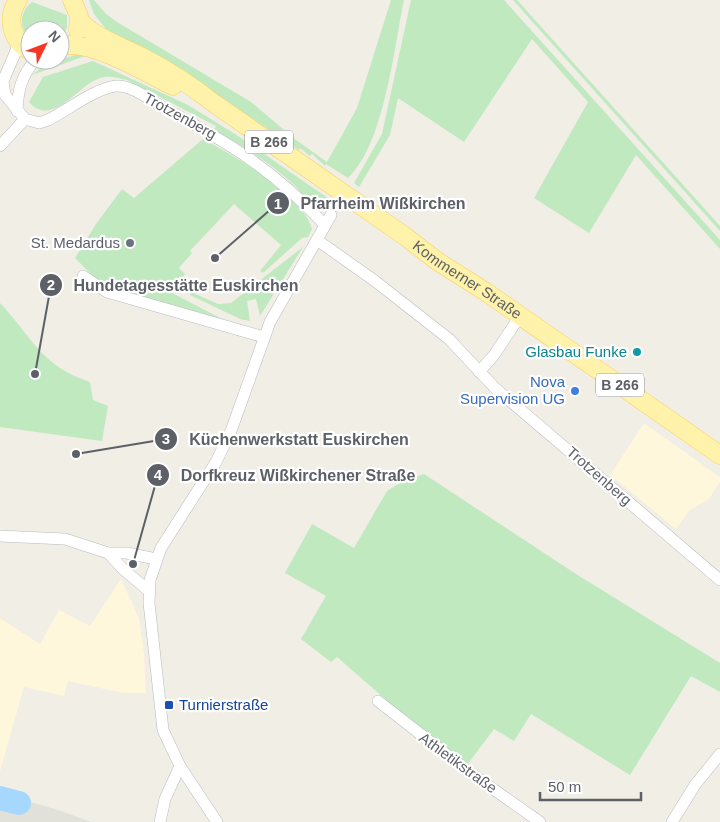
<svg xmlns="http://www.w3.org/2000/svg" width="720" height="822" font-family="Helvetica,sans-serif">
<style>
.commercial{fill:#fff7db}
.industrial{fill:#e1e0d9}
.green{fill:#c0e9c0}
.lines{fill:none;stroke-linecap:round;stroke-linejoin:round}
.river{stroke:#a6d8ff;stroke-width:24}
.street-casing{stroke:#b8bbc0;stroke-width:12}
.primary-casing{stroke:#fccd53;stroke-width:19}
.street{stroke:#fff;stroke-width:11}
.primary{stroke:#fff2ab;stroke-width:18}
.worship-dot{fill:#6b7280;stroke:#fff;stroke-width:2}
.culture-dot{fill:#0f9aa8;stroke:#fff;stroke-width:2}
.shop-dot{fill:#3f7fe0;stroke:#fff;stroke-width:2}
.transit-dot{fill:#1a4fb4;stroke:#fff;stroke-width:2}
.labels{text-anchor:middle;stroke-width:4.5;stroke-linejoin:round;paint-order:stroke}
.shield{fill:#fff;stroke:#8e9095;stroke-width:1}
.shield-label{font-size:14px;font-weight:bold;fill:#5d6167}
.street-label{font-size:15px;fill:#5d6167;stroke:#fff}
.worship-label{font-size:15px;fill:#5b616d;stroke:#fff;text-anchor:end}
.culture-label{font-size:15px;fill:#0d838f;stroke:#fff;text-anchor:end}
.shop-label{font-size:15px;fill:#366cbe;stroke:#fff;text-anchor:end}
.transit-label{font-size:15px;fill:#164399;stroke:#fff;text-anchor:start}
.leader{fill:none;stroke:#5d6167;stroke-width:2}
.callout-dot{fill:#5d6167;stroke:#fff;stroke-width:2}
.mark-label{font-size:15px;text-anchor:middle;font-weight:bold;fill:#fff}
.callout-label{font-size:16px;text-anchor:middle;font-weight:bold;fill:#5d6167;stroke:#fff;stroke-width:4.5;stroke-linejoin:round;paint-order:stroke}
</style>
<rect width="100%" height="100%" fill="#f0eee5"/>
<g class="commercial">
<path d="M 644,423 L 720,477 L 720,482 L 709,499 L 690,510 L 676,529 L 610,475 Z"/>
<path d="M 121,579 L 139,618 L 144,653 L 146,693 L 123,693 L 68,681 L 64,696 L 24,687 L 0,771 L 0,618 L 40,644 L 59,610 L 90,626 Z"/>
</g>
<path class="industrial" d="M 20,799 L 61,811 L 91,822 L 0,822 L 0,801 L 18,806 Z"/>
<g class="green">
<path d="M 89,0 L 94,0 L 106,14 L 117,22 L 251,102 L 296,140 L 327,162 L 357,108 L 391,0 L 404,0 C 394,48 384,145 348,178 L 326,164 L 325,166 L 312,154 L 310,156 L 300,148 L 299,150 L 197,81 L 106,29 L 94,14 Z"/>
<path d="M 411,0 L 504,0 L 720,240 L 720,249 L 636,155 L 589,233 L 534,198 L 588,102 L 532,39 L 464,142 L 398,98 L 390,135 L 359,187 L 354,183 L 382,134 Z"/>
<path d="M 513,0 L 517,0 L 720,226 L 720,231 Z"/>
<path d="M 32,2 L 67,15 L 67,28 L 60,39 L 60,30 L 30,30 L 30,39 C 19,28 19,12 32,2 Z"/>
<path d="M 75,55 L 88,55 L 32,75 L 45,65 Z"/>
<path d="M 93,61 L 188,105 L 235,134 L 332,201 L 325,208 C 314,210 300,190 292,183 C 269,162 241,145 214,130 L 216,126 L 127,80 C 118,78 109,75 100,78 C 79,84 52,129 29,102 L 43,77 Z"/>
<path d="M 203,139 C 234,156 302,193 312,229 L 308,237 L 302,238 L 263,273 L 260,271 L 281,245 L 234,204 L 190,251 L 192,253 L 179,268 L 185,274 L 172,293 L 224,320 L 164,304 L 100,283 L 75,258 L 96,224 L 122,189 L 134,198 Z"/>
<path d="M 303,247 L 260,316 L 256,299 L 247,301 L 250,321 L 240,319 L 190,295 L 191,292 L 218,304 L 231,303 Z"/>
<path d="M 0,303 C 32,337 41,366 90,382 L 93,400 L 108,406 L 102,441 L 0,427 Z"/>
<path d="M 424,474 L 576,574 L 720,663 L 720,692 L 691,676 L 630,775 L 531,714 L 514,741 L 494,729 L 467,765 L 414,724 L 337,657 L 331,662 L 301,639 L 326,596 L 285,573 L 312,524 L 354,548 L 387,491 L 403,481 Z"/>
<path d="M 0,792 L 20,799 L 18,806 L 0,801 Z"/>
</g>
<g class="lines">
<path class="river" d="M 0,798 L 19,803"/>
<defs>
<g id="street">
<path d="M 18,41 L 16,51 L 3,81 L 5,95 L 25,119 L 39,123 L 48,120 C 66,111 96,88 116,86 C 132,85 150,100 164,108 C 229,143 273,169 325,225"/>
<path d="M 17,111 C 18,90 21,77 35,60"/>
<path d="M 0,146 L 25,119"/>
<path d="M 317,240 L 375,281 L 449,339 L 495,388 L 720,580"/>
<path d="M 83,276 L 107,292 L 264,337"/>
<path d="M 479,372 L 494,355 L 520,316"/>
<path d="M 0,536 L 65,539 L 108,553 L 127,553 L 156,559"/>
<path d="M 108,553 L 124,570 L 149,591"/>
<path d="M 378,701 L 469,772 L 540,822"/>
<path d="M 160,822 L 165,799 L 180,766"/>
<path d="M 217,822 L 180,766 L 163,730 L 149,603 L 150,580 L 161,548 L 216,462 L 231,431 L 270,322 L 331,215"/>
<path d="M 672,822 L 695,785 L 720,754"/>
</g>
<g id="primary">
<path d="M 18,0 C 6,18 11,40 30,51"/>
<path d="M 72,0 L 79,16 L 78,30"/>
<path id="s1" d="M 79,20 C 96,39 124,47 146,59 C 171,72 193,87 215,104 L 406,237 L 437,261 L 486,292 L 720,455"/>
<path d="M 69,45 C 101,45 144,72 173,86"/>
</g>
</defs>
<use href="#street" class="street-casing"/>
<use href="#primary" class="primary-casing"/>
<use href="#street" class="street"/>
<use href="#primary" class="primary"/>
</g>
<circle class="worship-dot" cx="130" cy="243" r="5"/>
<circle class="culture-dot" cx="637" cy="352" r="5"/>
<circle class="shop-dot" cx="575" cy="391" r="5"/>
<rect class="transit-dot" x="164" y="700" width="10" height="10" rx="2.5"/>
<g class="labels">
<g class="shield">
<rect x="245" y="130.5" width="48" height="23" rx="4"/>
<rect x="596" y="373.5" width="48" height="23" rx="4"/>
</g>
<g class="shield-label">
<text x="269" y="147">B 266</text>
<text x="620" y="390">B 266</text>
</g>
<g class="street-label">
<text transform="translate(180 116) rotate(29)" y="5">Trotzenberg</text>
<text dy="5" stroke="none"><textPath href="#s1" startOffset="468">Kommerner Straße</textPath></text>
<text transform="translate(599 476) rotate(41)" y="5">Trotzenberg</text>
<text transform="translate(458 763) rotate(36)" y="5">Athletikstraße</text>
</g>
<g class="worship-label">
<text x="120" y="248">St. Medardus</text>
</g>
<g class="culture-label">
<text x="627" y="357">Glasbau Funke</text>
</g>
<g class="shop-label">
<text x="565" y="387">Nova<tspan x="565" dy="17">Supervision UG</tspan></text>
</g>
<g class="transit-label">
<text x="179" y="710">Turnierstraße</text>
</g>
</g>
<path class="leader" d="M215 258L278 203M35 374L51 285M76 454L166 439M133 564L158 475"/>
<g class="callout-dot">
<circle cx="215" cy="258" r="5"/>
<circle cx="35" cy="374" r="5"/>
<circle cx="76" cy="454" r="5"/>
<circle cx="133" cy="564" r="5"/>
<circle cx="278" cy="203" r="12"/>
<circle cx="51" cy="285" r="12"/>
<circle cx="166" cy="439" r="12"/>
<circle cx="158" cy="475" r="12"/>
</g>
<g class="mark-label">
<text x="278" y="209">1</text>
<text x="51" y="290">2</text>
<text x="166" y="444">3</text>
<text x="158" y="480">4</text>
</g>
<g class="callout-label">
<text x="383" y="209">Pfarrheim Wißkirchen</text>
<text x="186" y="291">Hundetagesstätte Euskirchen</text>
<text x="299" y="445">Küchenwerkstatt Euskirchen</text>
<text x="298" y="481">Dorfkreuz Wißkirchener Straße</text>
</g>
<g transform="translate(45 45) rotate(48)"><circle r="24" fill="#ffffff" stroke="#bec0c2"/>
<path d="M0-4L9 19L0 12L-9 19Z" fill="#f63726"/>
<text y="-8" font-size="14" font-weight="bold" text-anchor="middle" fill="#5d6167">N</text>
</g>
<path d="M540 792v8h101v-8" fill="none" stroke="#5d6167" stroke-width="2.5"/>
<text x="548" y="792" font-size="15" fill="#5d6167" stroke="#ffffff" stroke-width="4" paint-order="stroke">50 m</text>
</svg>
